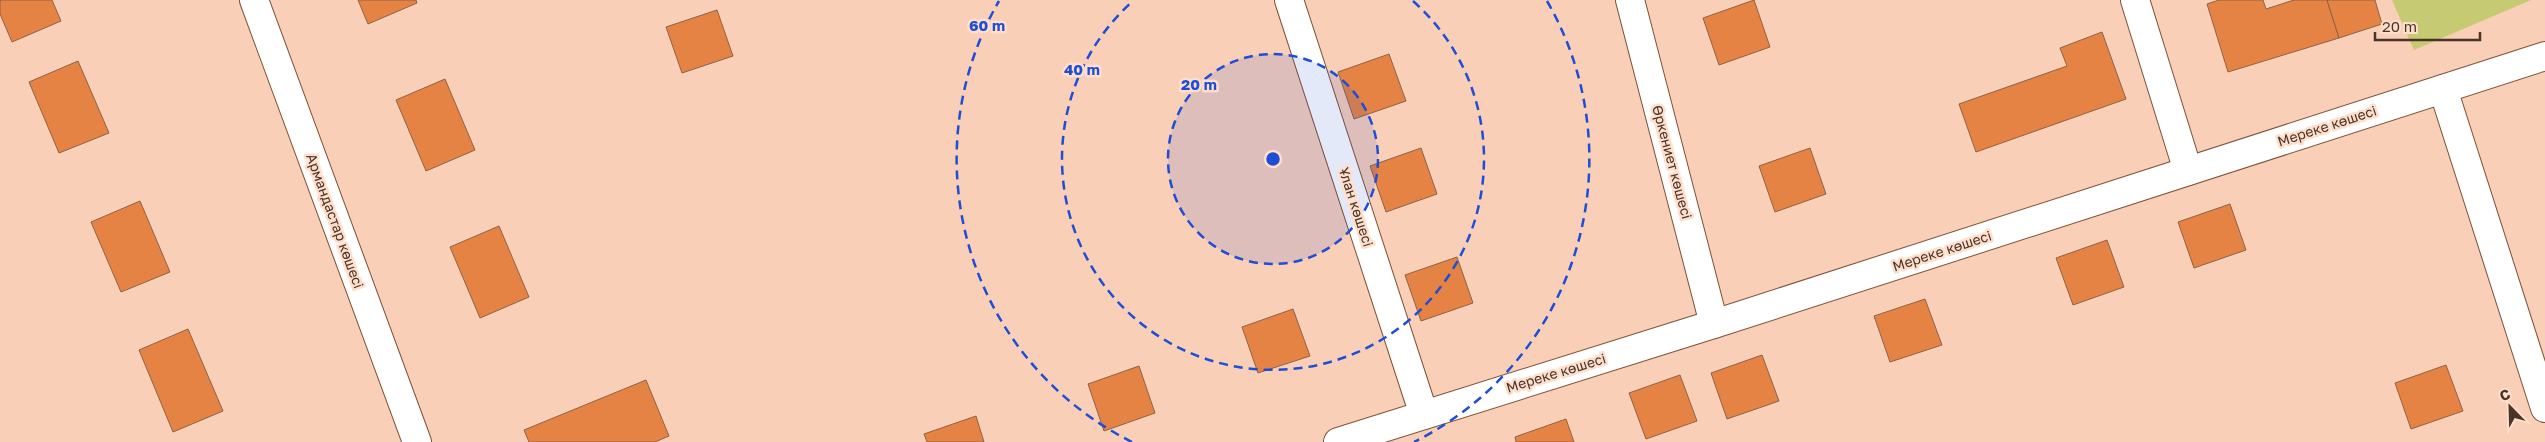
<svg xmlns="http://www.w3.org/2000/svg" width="2545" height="442" font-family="'Golos Text',sans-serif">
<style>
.green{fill:#c5ca73}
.building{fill:#e58344;stroke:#906247}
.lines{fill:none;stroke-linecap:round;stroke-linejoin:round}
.minor-casing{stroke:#7e5136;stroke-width:30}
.minor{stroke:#fff;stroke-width:28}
.ring{fill:none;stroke:#1d4ed8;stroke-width:2.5;stroke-dasharray:9 6}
.labels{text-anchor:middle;stroke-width:5;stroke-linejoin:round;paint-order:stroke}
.street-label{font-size:14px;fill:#493428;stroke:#ffdfcc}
.centre{fill:#1d4ed8;stroke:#ffdfcc;stroke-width:2.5}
.ring-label{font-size:15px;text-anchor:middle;font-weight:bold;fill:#1d4ed8;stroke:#ffdfcc;stroke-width:5;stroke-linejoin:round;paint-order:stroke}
</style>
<rect width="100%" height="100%" fill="#f9cfb7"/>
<path class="green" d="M 2392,0 L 2531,0 L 2414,50 Z"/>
<g class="building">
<path d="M 0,0 L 52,0 L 61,21 L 12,42 L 0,14 Z"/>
<path d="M 358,0 L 416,0 L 417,3 L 368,24 Z"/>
<path d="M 1754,0 L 1770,47 L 1719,65 L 1703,18 Z"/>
<path d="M 2219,0 L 2263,0 L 2266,9 L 2294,0 L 2327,0 L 2339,38 L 2228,72 L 2207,4 Z"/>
<path d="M 2327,0 L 2375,0 L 2382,24 L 2339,38 Z"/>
<path d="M 717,10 L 733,56 L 682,73 L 666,27 Z"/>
<path d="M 2102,32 L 2126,99 L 1976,152 L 1959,104 L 2067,66 L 2060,48 Z"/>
<path d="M 1389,54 L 1406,101 L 1354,119 L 1338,72 Z"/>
<path d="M 78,61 L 109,133 L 59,153 L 29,82 Z"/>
<path d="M 445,79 L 475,150 L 426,171 L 396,100 Z"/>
<path d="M 1421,148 L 1437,194 L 1386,212 L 1370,166 Z"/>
<path d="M 1810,148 L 1826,194 L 1775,212 L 1759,166 Z"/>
<path d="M 140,201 L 170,272 L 121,292 L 91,222 Z"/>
<path d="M 2230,204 L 2246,250 L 2194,268 L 2178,222 Z"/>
<path d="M 499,226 L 529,297 L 480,318 L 450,247 Z"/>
<path d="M 2107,240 L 2124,287 L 2073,305 L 2056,258 Z"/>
<path d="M 1457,257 L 1473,303 L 1421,321 L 1405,275 Z"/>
<path d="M 1925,299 L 1942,345 L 1890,362 L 1874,316 Z"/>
<path d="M 1293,309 L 1310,356 L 1258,373 L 1242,327 Z"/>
<path d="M 188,329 L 223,411 L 173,432 L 139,350 Z"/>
<path d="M 1762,355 L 1779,401 L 1727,419 L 1711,373 Z"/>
<path d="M 2446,365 L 2463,411 L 2411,429 L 2395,383 Z"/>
<path d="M 1139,366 L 1155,413 L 1104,431 L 1088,384 Z"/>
<path d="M 1680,375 L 1697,421 L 1646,439 L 1629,393 Z"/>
<path d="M 646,380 L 669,436 L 655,442 L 529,442 L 524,430 Z"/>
<path d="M 976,416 L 984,442 L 927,442 L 924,434 Z"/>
<path d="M 1566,419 L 1574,442 L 1516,442 L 1515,437 Z"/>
</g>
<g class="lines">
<defs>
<g id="minor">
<path d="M 254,0 L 417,442"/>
<path d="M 1289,0 L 1424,415"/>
<path d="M 1630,0 L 1714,324"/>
<path d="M 2135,0 L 2188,171"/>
<path d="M 2443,89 L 2545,408"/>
<path d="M 1338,442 L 1714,324 L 2545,56"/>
</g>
</defs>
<use href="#minor" class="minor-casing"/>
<use href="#minor" class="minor"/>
</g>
<circle cx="1273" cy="159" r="105" fill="#1d4ed8" fill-opacity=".12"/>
<g class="ring">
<circle cx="1273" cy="159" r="105"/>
<path d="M1413 1A211 211 0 1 1 1133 1"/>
<path d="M1132 442A316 316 0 0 1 999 1M1547 1A316 316 0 0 1 1414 442"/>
</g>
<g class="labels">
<g class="street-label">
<text transform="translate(2327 126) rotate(-18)" y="5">Мереке көшесі</text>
<text transform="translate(1672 162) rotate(75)" y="5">Өркениет көшесі</text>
<text transform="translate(1356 207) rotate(72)" y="5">Ұлан көшесі</text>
<text transform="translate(335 221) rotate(70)" y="5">Армандастар көшесі</text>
<text transform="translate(1942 251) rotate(-18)" y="5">Мереке көшесі</text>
<text transform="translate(1556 373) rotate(-17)" y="5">Мереке көшесі</text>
</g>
</g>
<circle cx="1273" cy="159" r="8" class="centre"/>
<g class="ring-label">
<text x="987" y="31">60 m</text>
<text x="1082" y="75">40 m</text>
<text x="1199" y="90">20 m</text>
</g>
<g transform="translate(2510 407) rotate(337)" stroke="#ffdfcc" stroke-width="4" paint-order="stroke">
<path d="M0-4L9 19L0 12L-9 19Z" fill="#493428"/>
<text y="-8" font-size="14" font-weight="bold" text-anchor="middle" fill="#493428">С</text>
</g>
<path d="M2375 32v8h105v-8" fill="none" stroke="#493428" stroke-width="2.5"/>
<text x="2382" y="32" font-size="15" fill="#493428" stroke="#ffdfcc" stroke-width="4" paint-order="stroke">20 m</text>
</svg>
